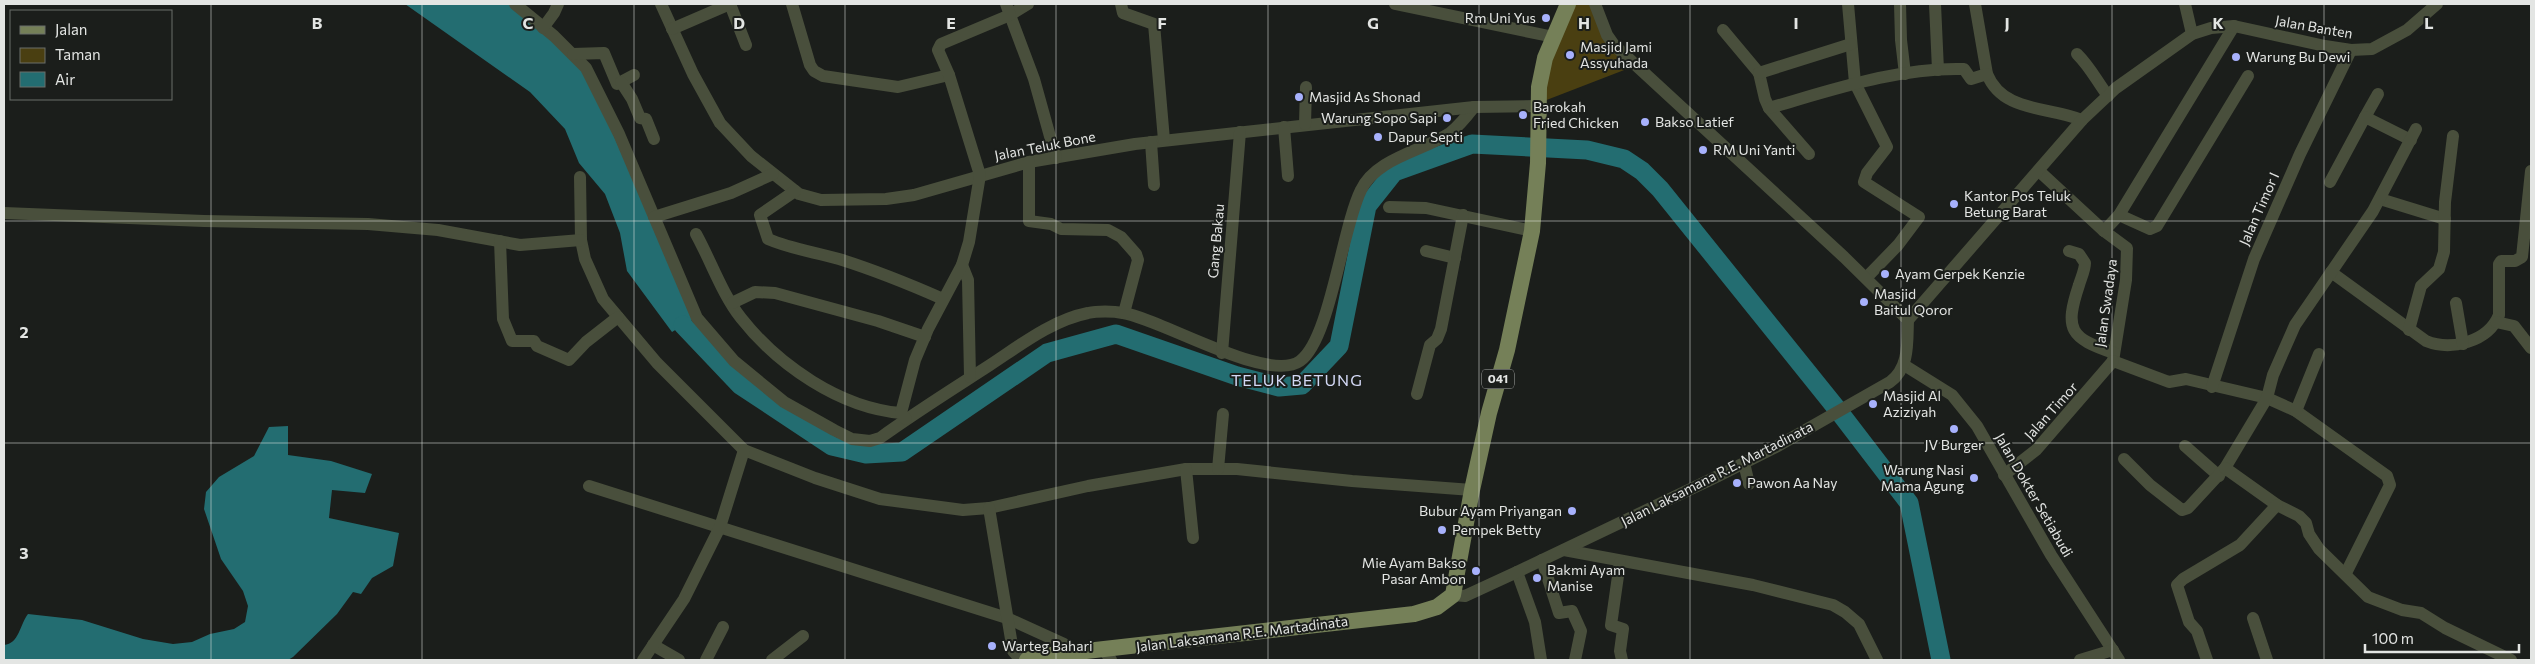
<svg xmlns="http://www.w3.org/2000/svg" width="2535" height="664" font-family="Commissioner,sans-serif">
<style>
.green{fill:#4a3f11}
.water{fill:#236d71}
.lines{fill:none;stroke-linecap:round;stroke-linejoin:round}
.river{stroke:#236d71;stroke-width:19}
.minor{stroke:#494f3c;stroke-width:12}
.major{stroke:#758058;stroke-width:16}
.grid{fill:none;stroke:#e3e5e3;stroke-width:1;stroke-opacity:0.55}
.poi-dot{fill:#a7b1fc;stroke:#1b1e1b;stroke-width:2}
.labels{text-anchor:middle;stroke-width:4;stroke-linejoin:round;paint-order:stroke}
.shield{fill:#1b1e1b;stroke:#a7a9a7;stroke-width:1}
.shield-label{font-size:12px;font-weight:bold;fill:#e3e5e3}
.poi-label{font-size:14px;fill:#e3e5e3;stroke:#1b1e1b;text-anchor:start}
.street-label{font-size:14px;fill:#e3e5e3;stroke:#1b1e1b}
.quarter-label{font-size:16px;letter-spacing:1px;fill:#d3d8f5;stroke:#1b1e1b}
.grid-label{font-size:16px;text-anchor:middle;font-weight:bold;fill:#e3e5e3;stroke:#1b1e1b;stroke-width:4;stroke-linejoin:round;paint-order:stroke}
</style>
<rect width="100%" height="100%" fill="#1b1e1b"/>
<path class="green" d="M 1571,4 L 1593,4 L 1632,67 L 1544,101 L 1548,60 Z"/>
<g class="water">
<path d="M 405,4 L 512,4 L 581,62 L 695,318 L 672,332 L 627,271 L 620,233 L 605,194 L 579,163 L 565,129 L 530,92 Z"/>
<path d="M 288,426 L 288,455 L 331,461 L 372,474 L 365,493 L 332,490 L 329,518 L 399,533 L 393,566 L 372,578 L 361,594 L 353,592 L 337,614 L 293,657 L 288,660 L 4,660 L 4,645 C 19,644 20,624 28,614 L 82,620 L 143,639 L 173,644 L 192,642 L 210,634 L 234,629 L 245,622 L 248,606 L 243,591 L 221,559 L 204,509 L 206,492 L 219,477 L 254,456 L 269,427 Z"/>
</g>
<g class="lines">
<path class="river" d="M 683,325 L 740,385 L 832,446 L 866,454 L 902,452 L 1047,353 L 1116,334 L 1237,376 L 1279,387 L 1302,385 L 1339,346 L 1367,206 L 1394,172 L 1472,144 L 1587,150 L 1624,159 L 1642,171 L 1660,189 L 1837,409 L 1909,503 L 1941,660"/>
<g class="minor">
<path d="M 515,4 L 554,36 L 586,68 L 619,134 L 697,318 L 734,361 L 784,402 L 834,430 L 852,439 L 870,441 L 880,438 C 916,412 953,389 990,365 C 1019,346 1052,320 1088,313 C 1097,311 1113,311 1123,313 C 1162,319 1268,384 1300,361 C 1330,340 1342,228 1361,190 C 1376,158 1423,151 1450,133 C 1459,126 1467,116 1474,107"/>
<path d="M 661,4 L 693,74 L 720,123 L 751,156 L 799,194 L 821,200 L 886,199 L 914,195 L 1029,162 L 1135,144 L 1474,107 L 1538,106"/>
<path d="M 730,4 L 746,45"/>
<path d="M 792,4 L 810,65 L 814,71 L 823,76 L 898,87 L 949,75"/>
<path d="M 1028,4 L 1010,15 L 1034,79 L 1056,158"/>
<path d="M 1121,4 L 1123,13 L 1154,24 L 1164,140"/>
<path d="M 1395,4 L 1554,37"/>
<path d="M 1848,4 L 1855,83 L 1887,147 L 1867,173 L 1864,182 L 1919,217 L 1898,245 L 1866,278"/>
<path d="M 1900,4 L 1901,40 L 1905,74"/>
<path d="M 1935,4 L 1938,70"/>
<path d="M 1975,4 L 1987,74 C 2003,113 2048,106 2082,120"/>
<path d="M 2185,4 L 2192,34"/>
<path d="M 543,28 L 554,13 L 558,4"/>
<path d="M 672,29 L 730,4"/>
<path d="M 1723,30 L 1759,73"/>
<path d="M 573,54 L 604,53 L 617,84 L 634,75"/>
<path d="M 2077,54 C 2091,68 2096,80 2108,96"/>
<path d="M 1759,73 L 1765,99 L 1769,108 L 1809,154"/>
<path d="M 1759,73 L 1851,44"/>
<path d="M 621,82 L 632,99 L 640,118 L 646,119 L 654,139"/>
<path d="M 1769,108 C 1832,90 1898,67 1964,69 L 1971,79 L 1987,74"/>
<path d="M 2365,117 L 2378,94"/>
<path d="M 1305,124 L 1306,87"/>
<path d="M 1284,127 L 1288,176"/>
<path d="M 1151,142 L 1154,185"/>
<path d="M 1029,162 L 1029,221 L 1051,224 L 1061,229 L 1108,230 L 1121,237 L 1136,254 L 1138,260 L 1124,313"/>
<path d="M 2039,171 L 2104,231 L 2127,248 L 2126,280 L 2113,361"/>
<path d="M 580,177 L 581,240 L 585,259 L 603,299 L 657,363 L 744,450 L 815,478 L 880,499 L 963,510 L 989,508 L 1088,486 L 1186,469 L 1237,469 L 1352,481 L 1472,490"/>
<path d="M 2330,182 L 2365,117 L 2411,140"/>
<path d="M 795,191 L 760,215 L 768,239 C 791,249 815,252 839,259 C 874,270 909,284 943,299"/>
<path d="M 2380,199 L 2445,219"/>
<path d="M 1389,207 L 1426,208 L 1532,231"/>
<path d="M 4,213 L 204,221 L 368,224 L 438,230 L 520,245 L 581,240"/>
<path d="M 2119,215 L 2150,229 L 2157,226 L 2248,76"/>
<path d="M 654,217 L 731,193 L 773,174"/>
<path d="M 2104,231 L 2119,215 L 2234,26"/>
<path d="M 696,234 C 711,261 722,294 741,318 C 778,365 840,408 901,413"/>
<path d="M 500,241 L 503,319 L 512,341 L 534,341 L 537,346 L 569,360 L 586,342 L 618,317"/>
<path d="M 1426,251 L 1455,258"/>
<path d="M 2069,251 L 2079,254 L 2085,263 C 2085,270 2081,278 2079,285 C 2064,330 2070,338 2114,353"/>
<path d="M 962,265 L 968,280 L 970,377"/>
<path d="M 2331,272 L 2426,341 C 2451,351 2488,342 2499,315 L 2499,264 L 2501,261 L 2515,261 L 2522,257 L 2531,171"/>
<path d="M 732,303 L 755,292 L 775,293 L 878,321 L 925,337"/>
<path d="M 2456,303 L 2463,344"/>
<path d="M 1908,320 L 2082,120 L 2116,88 L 2192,34 L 2211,28 L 2234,26 L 2325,46 L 2351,50 L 2372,49 L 2407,30 L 2437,4"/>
<path d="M 2496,322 L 2514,326 L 2531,348"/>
<path d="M 2409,330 L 2421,286 L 2439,269 L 2444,252 L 2445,202 L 2453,136"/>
<path d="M 1222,353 L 1240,132"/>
<path d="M 2113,361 L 2169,382 L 2186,379 L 2267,398 L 2296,411 L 2387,476 L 2390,485 L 2346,573"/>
<path d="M 1904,365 L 1952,395 L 1977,426 L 2051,555 L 2119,660"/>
<path d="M 2212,387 L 2254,259 L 2300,154 L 2351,50"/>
<path d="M 1417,394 L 1430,345 L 1437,339 L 1441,329 L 1463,215"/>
<path d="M 2296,411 L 2319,354"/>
<path d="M 906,419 L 901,413 L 915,360 L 928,329 L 962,265 L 969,242 L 980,175 L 949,75 L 938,50 L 941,44 L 1010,15 L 1006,4"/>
<path d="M 2185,446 L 2219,476"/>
<path d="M 2124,459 L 2150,485 L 2182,510 L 2188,508 L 2225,468 L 2267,398 L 2273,375 L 2295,325 L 2373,211 L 2416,129"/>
<path d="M 1744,463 L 1749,484"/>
<path d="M 2225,468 L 2277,505 L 2299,516 L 2306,523 L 2309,534 L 2319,549 L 2368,597 L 2402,610 L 2421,613 L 2445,628 L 2511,660"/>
<path d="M 1186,469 L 1193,538"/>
<path d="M 1218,469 L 1223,414"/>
<path d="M 2004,475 L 2036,450 L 2113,361"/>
<path d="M 589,486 L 1007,618 L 1064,644 L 1074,653"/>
<path d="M 989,508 L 1013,651 L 1021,660"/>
<path d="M 1564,550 L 1753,585 L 1833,605 L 1845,612 L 1859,624 L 1877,660"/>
<path d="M 1542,560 L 1559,613 L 1572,611 L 1581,631 L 1575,660"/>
<path d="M 1620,562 L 1611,625 L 1623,629 L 1620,651 L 1622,660"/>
<path d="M 1517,572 L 1535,622 L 1541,660"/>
<path d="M 1453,595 L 1465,596 L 1517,572 L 1718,476 L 1774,448 L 1890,382 C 1910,367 1907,342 1908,320 L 1844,257 L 1614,45 L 1607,35 L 1595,4"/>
<path d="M 2253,618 L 2267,660"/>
<path d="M 653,645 L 679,660"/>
<path d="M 1104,650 L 1111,660"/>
<path d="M 643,660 L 684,599 L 720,527 L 744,450"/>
<path d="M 706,660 L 723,627"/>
<path d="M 772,660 L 803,636"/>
<path d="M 2080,660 L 2113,650"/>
<path d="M 2207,660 L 2197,631 L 2189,622 L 2177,585 L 2183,579 L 2240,545 L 2277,505"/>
</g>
<path class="major" d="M 1027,660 L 1042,656 L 1414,614 L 1437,607 L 1453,595 L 1472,490 L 1489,413 L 1507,350 L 1532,231 L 1538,163 L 1539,87 L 1545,58 L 1568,4"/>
</g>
<path class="grid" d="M 211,4 L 211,660M 422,4 L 422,660M 634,4 L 634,660M 845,4 L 845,660M 1056,4 L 1056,660M 1268,4 L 1268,660M 1479,4 L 1479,660M 1690,4 L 1690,660M 1901,4 L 1901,660M 2112,4 L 2112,660M 2324,4 L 2324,660M 4,221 L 2531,221M 4,443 L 2531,443"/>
<g class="poi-dot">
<circle cx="1546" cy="18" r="5"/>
<circle cx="1570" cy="55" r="5"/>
<circle cx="2236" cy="57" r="5"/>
<circle cx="1299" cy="97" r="5"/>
<circle cx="1523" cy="115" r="5"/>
<circle cx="1447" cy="118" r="5"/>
<circle cx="1645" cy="122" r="5"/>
<circle cx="1378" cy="137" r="5"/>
<circle cx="1703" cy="150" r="5"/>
<circle cx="1954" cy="204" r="5"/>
<circle cx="1885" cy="274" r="5"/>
<circle cx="1864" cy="302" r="5"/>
<circle cx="1873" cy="404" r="5"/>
<circle cx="1954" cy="429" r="5"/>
<circle cx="1974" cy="478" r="5"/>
<circle cx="1737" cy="483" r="5"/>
<circle cx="1572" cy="511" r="5"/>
<circle cx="1442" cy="530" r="5"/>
<circle cx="1476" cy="571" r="5"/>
<circle cx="1537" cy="578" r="5"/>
<circle cx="992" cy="646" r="5"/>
</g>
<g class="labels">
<rect class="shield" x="1482" y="369.5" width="32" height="19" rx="4"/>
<g class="shield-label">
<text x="1498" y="383">041</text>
</g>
<g class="poi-label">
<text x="1536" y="23" text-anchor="end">Rm Uni Yus</text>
<text x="1580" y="52">Masjid Jami<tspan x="1580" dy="16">Assyuhada</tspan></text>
<text x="2246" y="62">Warung Bu Dewi</text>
<text x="1309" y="102">Masjid As Shonad</text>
<text x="1533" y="112">Barokah<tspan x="1533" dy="16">Fried Chicken</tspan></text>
<text x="1437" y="123" text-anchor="end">Warung Sopo Sapi</text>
<text x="1655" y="127">Bakso Latief</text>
<text x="1388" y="142">Dapur Septi</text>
<text x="1713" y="155">RM Uni Yanti</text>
<text x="1964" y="201">Kantor Pos Teluk<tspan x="1964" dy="16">Betung Barat</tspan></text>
<text x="1895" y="279">Ayam Gerpek Kenzie</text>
<text x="1874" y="299">Masjid<tspan x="1874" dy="16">Baitul Qoror</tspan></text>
<text x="1883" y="401">Masjid Al<tspan x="1883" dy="16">Aziziyah</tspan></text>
<text x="1954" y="450" text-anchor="middle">JV Burger</text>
<text x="1964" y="475" text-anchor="end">Warung Nasi<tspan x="1964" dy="16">Mama Agung</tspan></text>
<text x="1747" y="488">Pawon Aa Nay</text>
<text x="1562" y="516" text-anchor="end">Bubur Ayam Priyangan</text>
<text x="1452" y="535">Pempek Betty</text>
<text x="1466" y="568" text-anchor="end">Mie Ayam Bakso<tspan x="1466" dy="16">Pasar Ambon</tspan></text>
<text x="1547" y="575">Bakmi Ayam<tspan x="1547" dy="16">Manise</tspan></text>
<text x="1002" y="651">Warteg Bahari</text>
</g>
<g class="street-label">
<text transform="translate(2314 27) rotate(10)" y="5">Jalan Banten</text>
<text transform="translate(1045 146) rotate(-11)" y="5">Jalan Teluk Bone</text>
<text transform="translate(2259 209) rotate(-66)" y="5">Jalan Timor I</text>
<text transform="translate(1216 241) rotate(-85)" y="5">Gang Bakau</text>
<text transform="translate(2106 303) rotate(-82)" y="5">Jalan Swadaya</text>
<text transform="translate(2051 411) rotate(-48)" y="5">Jalan Timor</text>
<text transform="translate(1717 474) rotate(-27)" y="5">Jalan Laksamana R.E. Martadinata</text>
<text transform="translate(2034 495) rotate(60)" y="5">Jalan Dokter Setiabudi</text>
<text transform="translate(1242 634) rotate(-7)" y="5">Jalan Laksamana R.E. Martadinata</text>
</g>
<g class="quarter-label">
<text x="1297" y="386">TELUK BETUNG</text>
</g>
</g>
<g class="grid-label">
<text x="317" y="29">B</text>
<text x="528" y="29">C</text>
<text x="739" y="29">D</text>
<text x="951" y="29">E</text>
<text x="1162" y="29">F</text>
<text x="1373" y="29">G</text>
<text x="1584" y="29">H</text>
<text x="1796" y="29">I</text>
<text x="2007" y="29">J</text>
<text x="2218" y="29">K</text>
<text x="2429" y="29">L</text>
<text x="24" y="338">2</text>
<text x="24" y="559">3</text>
</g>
<rect width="2535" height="664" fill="none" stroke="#e3e5e3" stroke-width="10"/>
<rect x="10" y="10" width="162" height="90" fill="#1b1e1b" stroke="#6b6e6b"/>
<rect x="20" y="26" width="25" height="8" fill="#758058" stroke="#6b6e6b"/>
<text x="55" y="35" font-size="15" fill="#e3e5e3">Jalan</text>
<rect x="20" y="48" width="25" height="15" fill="#4a3f11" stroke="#6b6e6b"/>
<text x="55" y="60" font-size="15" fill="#e3e5e3">Taman</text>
<rect x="20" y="72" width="25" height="15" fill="#236d71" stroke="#6b6e6b"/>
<text x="55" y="85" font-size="15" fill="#e3e5e3">Air</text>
<path d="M2365 644v8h154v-8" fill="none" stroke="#e3e5e3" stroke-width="2.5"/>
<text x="2372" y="644" font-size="15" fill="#e3e5e3" stroke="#1b1e1b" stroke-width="4" paint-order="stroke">100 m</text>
</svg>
